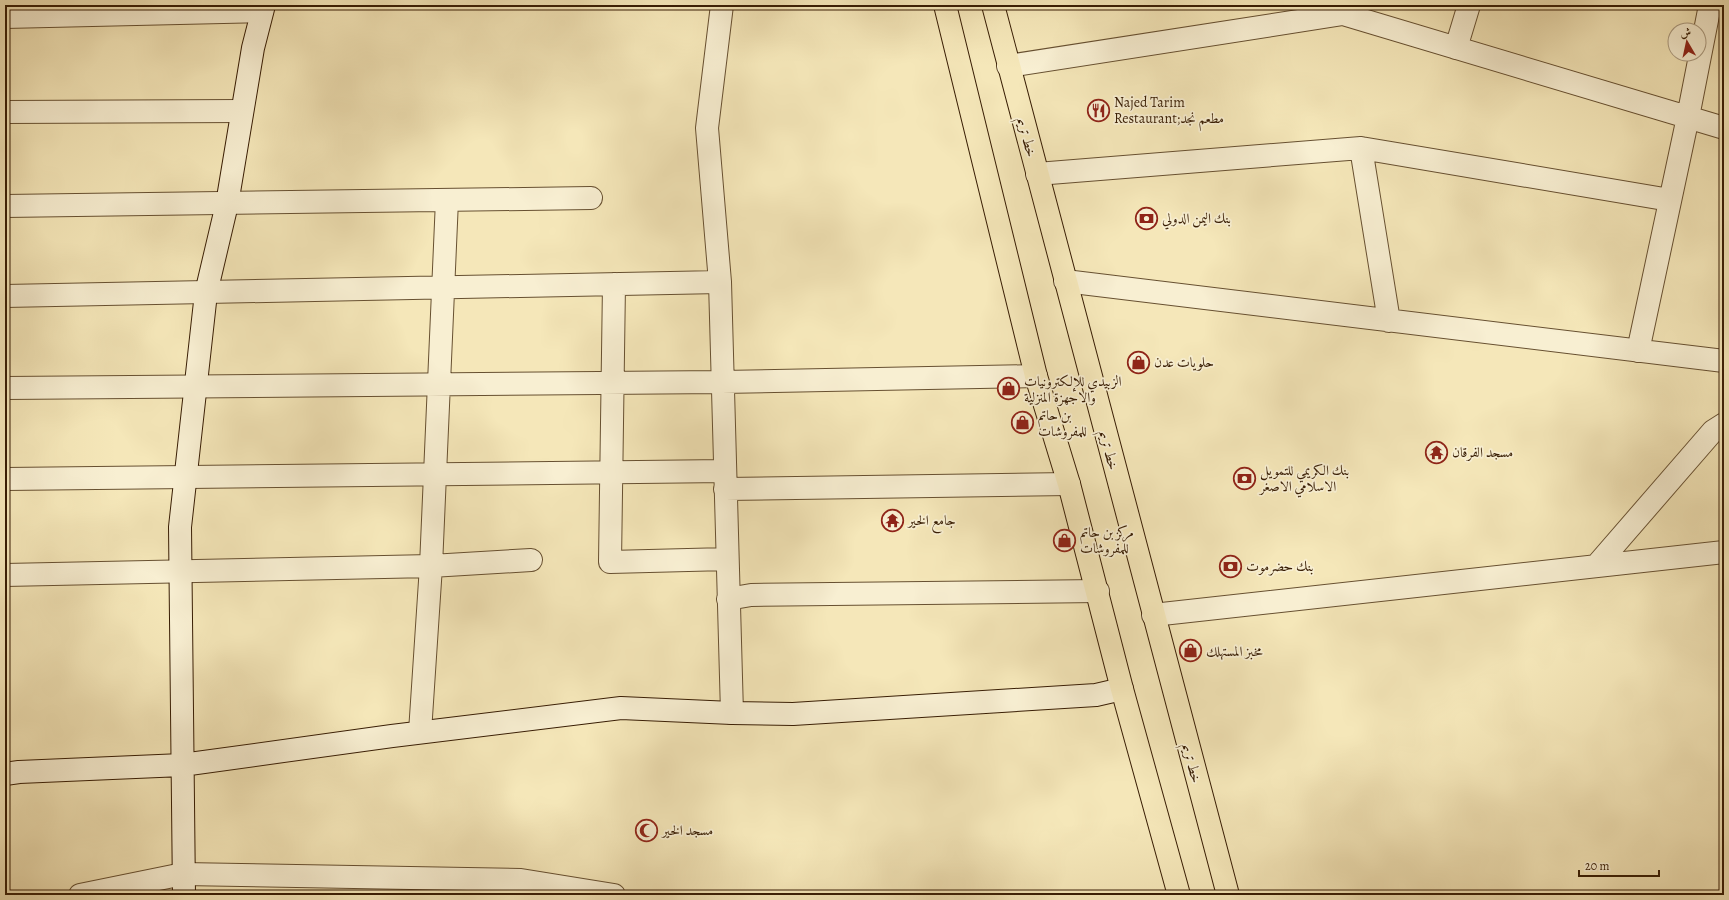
<svg xmlns="http://www.w3.org/2000/svg" width="1729" height="900" viewBox="0 0 1729 900" font-family="Alegreya,Amiri,serif">
  <rect width="100%" height="100%" fill="#f5e7b9"/>
  <filter id="stains"><feTurbulence type="fractalNoise" baseFrequency=".005" numOctaves="4"/><feColorMatrix values="0 0 0 0 .2 0 0 0 0 .09 0 0 0 0 .02 0 0 0 .5 -.17"/></filter>
  <radialGradient id="worn" r=".72"><stop offset=".6" stop-color="#630" stop-opacity="0"/><stop offset="1" stop-color="#630" stop-opacity=".3"/></radialGradient>
  <g fill="none" stroke-linecap="round" stroke-linejoin="round">
    <defs>
      <path id="street" d="M722 5 707 128 720 282 732 713
        M5 17 262 11
        M1456 48 1469 5
        M1008 66 1343 14 1724 128
        M5 112 242 111
        M1361 148 1389 321
        M1037 174 1361 148 1670 200
        M5 206 591 198
        M1065 281 1724 361
        M614 284 610 562 727 559
        M5 296 720 282
        M1638 351 1688 117 1710 5
        M5 388 722 382 1036 376
        M5 479 725 471
        M725 489 1069 484
        M1596 566 1713 431 1724 424
        M5 575 431 566 531 560
        M728 599 751 595 1098 591
        M1153 615 1724 552
        M420 732 431 566 447 200
        M80 895 183 874 521 880 614 895"/>
      <path id="secondary" d="M5 774 19 772 182 765 392 736 621 708 732 713 793 714 1096 695 1122 689
        M184 895 180 527 206 293 227 204 253 48 264 5"/>
      <path id="highway" d="M945 5 1036 376 1069 484 1122 689 1179 895
        M993 5 1228 895"/>
    </defs>
    <use href="#street" stroke="#675031" stroke-width="24"/>
    <use href="#secondary" stroke="#381d04" stroke-width="24"/>
    <use href="#highway" stroke="#381d04" stroke-width="24"/>
    <use href="#street" stroke="#f8efd2" stroke-width="22"/>
    <use href="#secondary" stroke="#f8efd2" stroke-width="22"/>
    <use href="#highway" stroke="#f5e7b9" stroke-width="22"/>
  </g>
  <defs>
    <symbol id="restaurant-ring" viewBox="-11 -11 22 22"><circle r="9.5" fill="#f8efd2" stroke="#8f2418" stroke-width="1.5"/><path d="M-5-6h1v4h1v-4h1v4h1v-4h1v5L-1.5 .5V6h-2V.5L-5-1ZM5-6V6H3V1.5H1.5Q1.5-4 5-6Z" fill="#8f2418"/></symbol>
    <symbol id="bank-ring" viewBox="-11 -11 22 22"><circle r="9.5" fill="#f8efd2" stroke="#8f2418" stroke-width="1.5"/><path d="M-6-4H6V4H-6ZM0-2.3a2.3 2.3 0 1 0 0 4.6a2.3 2.3 0 1 0 0-4.6Z" fill="#8f2418"/></symbol>
    <symbol id="shop-ring" viewBox="-11 -11 22 22"><circle r="9.5" fill="#f8efd2" stroke="#8f2418" stroke-width="1.5"/><path d="M-5-2.5h2.3a2.7 3.5 0 0 1 5.4 0H5L5.5 6h-11ZM-1.5-2.5h3a1.5 2.3 0 0 0-3 0Z" fill="#8f2418"/></symbol>
    <symbol id="temple-ring" viewBox="-11 -11 22 22"><circle r="9.5" fill="#f8efd2" stroke="#8f2418" stroke-width="1.5"/><path d="M0-6L5-2H3V0L6.5 2.5H4V6H1.5V3h-3V6H-4V2.5H-6.5L-3 0V-2H-5Z" fill="#8f2418"/></symbol>
    <symbol id="mosque-ring" viewBox="-11 -11 22 22"><circle r="9.5" fill="#f8efd2" stroke="#8f2418" stroke-width="1.5"/><path d="M3.5-4.9A6 6 0 1 0 3.5 4.9A5 5 0 1 1 3.5-4.9Z" fill="#8f2418"/></symbol>
  </defs>
  <g fill-rule="evenodd">
    <use href="#restaurant-ring" x="1086" y="98" width="25" height="25"/>
    <use href="#bank-ring" x="1134" y="206" width="25" height="25"/>
    <use href="#shop-ring" x="1126" y="350" width="25" height="25"/>
    <use href="#shop-ring" x="996" y="376" width="25" height="25"/>
    <use href="#shop-ring" x="1010" y="410" width="25" height="25"/>
    <use href="#temple-ring" x="1424" y="440" width="25" height="25"/>
    <use href="#bank-ring" x="1232" y="466" width="25" height="25"/>
    <use href="#temple-ring" x="880" y="508" width="25" height="25"/>
    <use href="#shop-ring" x="1052" y="528" width="25" height="25"/>
    <use href="#bank-ring" x="1218" y="554" width="25" height="25"/>
    <use href="#shop-ring" x="1178" y="638" width="25" height="25"/>
    <use href="#mosque-ring" x="634" y="818" width="25" height="25"/>
  </g>
  <g text-anchor="middle" stroke-width="3.5" stroke-linejoin="round" paint-order="stroke">
    <g font-size="14" fill="#381d04" stroke="#f8efd2" text-anchor="start">
      <text x="1114" y="107">Najed Tarim<tspan x="1114" dy="16">Restaurant;مطعم نجد</tspan></text>
      <text x="1162" y="223">بنك اليمن الدولي</text>
      <text x="1154" y="367">حلويات عدن</text>
      <text x="1024" y="386">الزبيدي للإلكترونيات<tspan x="1024" dy="16">والاجهزة المنزلية</tspan></text>
      <text x="1038" y="420">بن حاتم<tspan x="1038" dy="16">للمفروشات</tspan></text>
      <text x="1452" y="457">مسجد الفرقان</text>
      <text x="1260" y="475">بنك الكريمي للتمويل<tspan x="1260" dy="16">الاسلامي الاصغر</tspan></text>
      <text x="908" y="525">جامع الخير</text>
      <text x="1080" y="537">مركز بن حاتم<tspan x="1080" dy="16">للمفروشات</tspan></text>
      <text x="1246" y="571">بنك حضرموت</text>
      <text x="1206" y="656">مخبز المستهلك</text>
      <text x="662" y="835">مسجد الخير</text>
    </g>
    <g font-size="14" fill="#381d04" stroke="#f8efd2">
      <text transform="translate(1027 137) rotate(75)" y="5">خط تريم</text>
      <text transform="translate(1109 450) rotate(75)" y="5">خط تريم</text>
      <text transform="translate(1192 763) rotate(75)" y="5">خط تريم</text>
    </g>
  </g>
  <rect width="1729" height="900" fill="none" stroke="#f5e7b9" stroke-width="20"/>
  <rect x="6" y="6" width="1717" height="888" fill="none" stroke="#381d04" stroke-width="2"/>
  <rect x="10" y="10" width="1709" height="880" fill="none" stroke="#381d04"/>
  <g transform="translate(1687 42) rotate(351)"><circle r="19" fill="#f8efd2" stroke="#ab9b80"/>
  <path d="M0-3L7 15L0 10L-7 15Z" fill="#8f2418"/>
  <text y="-6" font-size="11" font-weight="bold" text-anchor="middle" fill="#381d04">ش</text>
  </g>
  <path d="M1579 870v6h80v-6" fill="none" stroke="#381d04" stroke-width="2"/>
  <text x="1585" y="870" font-size="12" fill="#381d04" stroke="#f8efd2" stroke-width="3" paint-order="stroke">20 m</text>
  <rect width="100%" height="100%" filter="url(#stains)"/>
  <rect width="100%" height="100%" fill="url(#worn)"/>
</svg>
